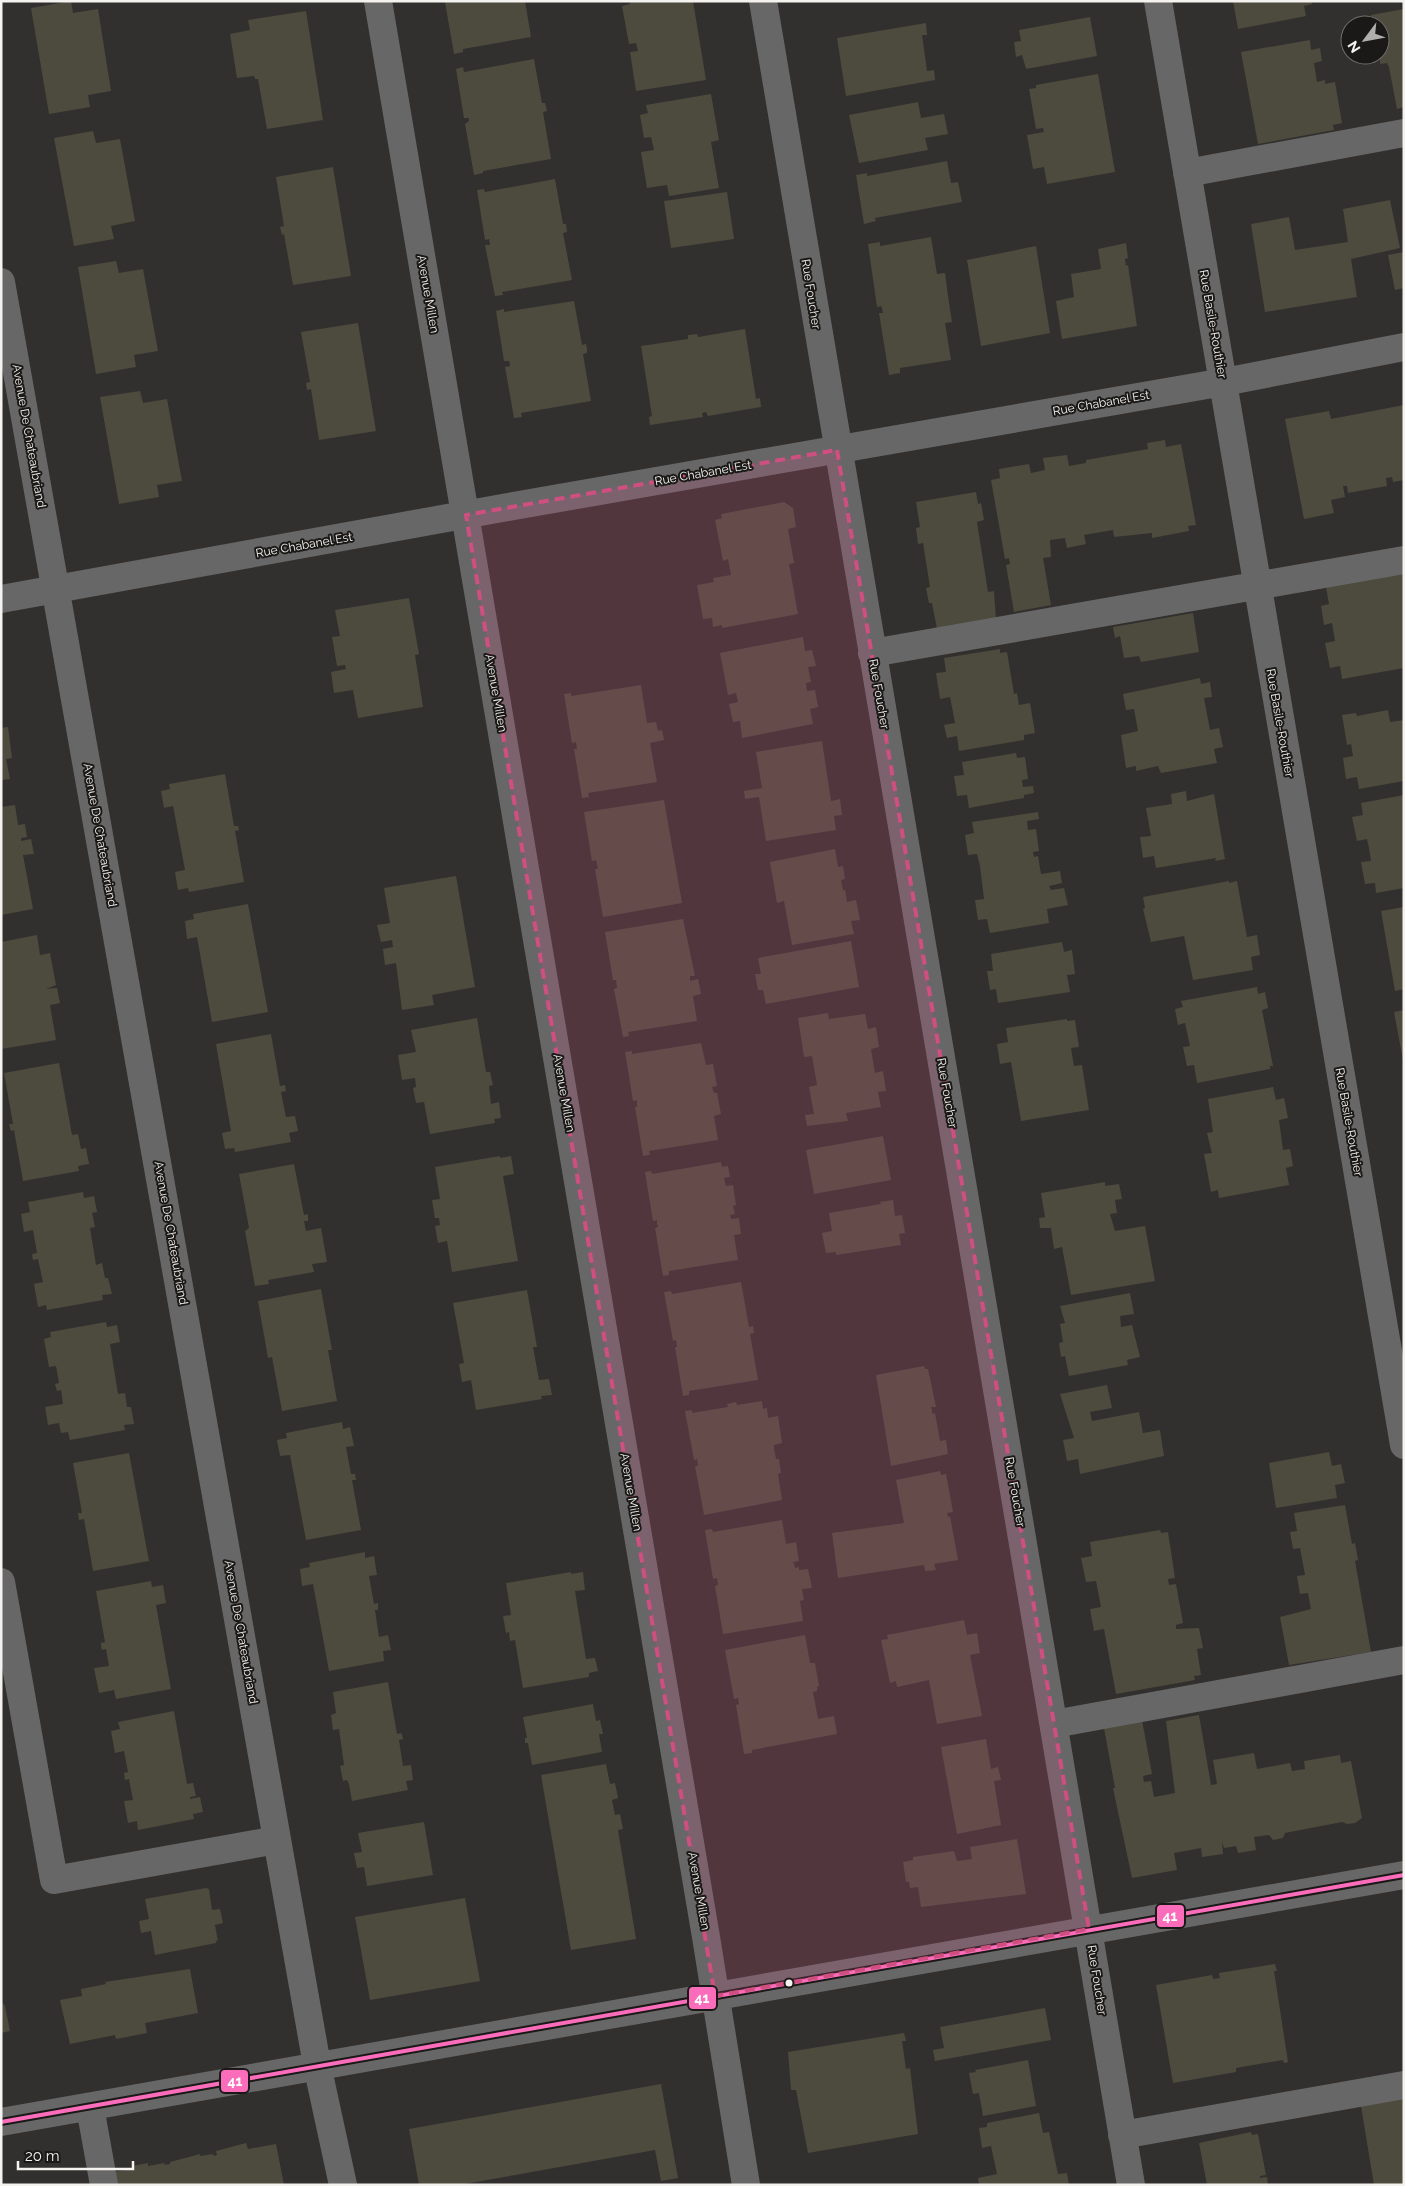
<svg xmlns="http://www.w3.org/2000/svg" width="1405" height="2186" viewBox="0 0 1405 2186" font-family="Raleway,sans-serif">
  <rect width="100%" height="100%" fill="#32302e"/>
  <path fill="#4d4a3e" d="M71 1 73 13 98 9 111 91 88 95 90 107 49 114 31 8Z
    M449 1H525L531 37 463 49V52L454 54 445 2Z
    M630 1H693L706 80 636 91 630 52 638 51 636 43 629 44 622 6 630 4Z
    M1233 1H1312V4L1304 6 1306 16 1238 29Z
    M1404 9V107L1397 109 1389 67 1387 63 1380 64V25H1372L1371 15Z
    M306 11 323 120 267 129 258 79H255L254 76 237 78 230 34 250 30 248 20Z
    M1090 17 1097 56 1026 69 1022 55 1016 57 1014 42 1021 41 1019 30Z
    M926 23 927 35H922L927 71 934 70 935 80 846 96 837 38Z
    M1310 40 1311 50 1320 48 1322 61 1314 63 1317 82 1325 80V84L1335 82 1342 123 1333 125 1334 130 1258 144 1241 52Z
    M534 59 542 103H545L547 111 543 112 551 159 483 171V173L474 175 465 124 469 121V118H464L456 69 463 67 464 72Z
    M1098 74 1115 172 1047 184 1044 167 1033 169 1027 135 1044 132 1043 128 1036 129 1029 89 1036 88V85Z
    M711 94 719 140 711 142 719 188 669 196 667 185 647 188 641 152 654 150 651 137 644 138 640 115 648 113 646 105Z
    M918 102 921 118 944 114 948 134 925 138 928 150 859 163 849 115Z
    M93 131 96 143 120 139 135 221 111 226 114 239 74 246 54 138Z
    M947 161 951 183 958 182 962 202 875 218 876 221 864 224 856 175 867 173V176Z
    M333 167 351 276 293 285 284 234 282 235 280 227 284 226 276 177Z
    M555 179 563 224H566L567 232 563 233 572 280 502 292 503 295 495 296 485 245H490L489 239 485 240 477 190 484 189 485 192Z
    M727 192 734 239 671 248 664 201Z
    M1390 200 1400 248 1351 259 1357 297 1265 312 1251 224 1289 217 1295 250 1348 242 1343 209Z
    M931 237 937 274 945 273 948 296 952 322 945 323 951 360 900 368V373L889 375 879 313H883L882 308 881 306 877 307 868 244 880 242V246Z
    M1126 243 1128 258 1125 259 1126 266 1128 265 1137 326 1062 339 1056 301 1074 297 1071 274 1101 269 1098 249Z
    M1036 246 1050 333 981 346 967 260Z
    M1404 252V288L1395 290 1388 255Z
    M116 261 119 273 143 269 158 351 134 355 136 367 96 374 78 267Z
    M574 301 582 345 586 344 587 349V353L583 354 591 401 521 413 522 417 514 418 505 367 510 366V364L509 361H504L496 311 504 309V312Z
    M358 323 376 431 319 440 311 389 307 390 306 383 310 382 301 332Z
    M745 329 756 399 760 398 761 407 708 416 706 412 702 413 703 417 650 425 649 417 652 416 641 346 688 339V335L697 334 698 337Z
    M140 391 143 403 167 399 182 481 157 485 159 497 119 504 100 397Z
    M1404 405V480L1393 482 1392 477 1386 478 1387 486 1348 493 1347 486H1343L1345 497 1331 500 1334 513 1304 519 1285 419 1329 411 1331 419Z
    M1165 440 1166 447 1181 444 1196 525 1188 526 1189 531 1152 538V533L1114 537 1113 530 1084 535 1086 544 1067 548 1065 538 1050 540 1051 557 1043 558 1051 605 1014 612 1006 565 1010 564 1009 558 1005 559 991 480 1000 478 999 469 1029 464 1031 473 1045 470 1043 458 1067 455 1069 466 1086 463V460L1148 449 1147 443Z
    M976 492 978 504 981 503 984 520 977 522 988 592 994 591 996 620 937 629 932 603H929L926 588 930 587 923 543 918 544 916 528 920 527 916 502Z
    M784 502 793 508 796 527 788 529 794 563 789 564 798 614 722 628V625L713 627 712 618 703 619 697 585 714 582 713 578 731 575 728 559 723 561 715 520 722 518 721 514Z
    M1404 573V668L1342 679 1340 666 1330 668 1325 643 1335 641 1332 623 1324 625 1321 606 1329 604 1326 587Z
    M409 598 419 654 415 655 423 707 358 718 353 690 334 693 331 672 346 669 345 665 337 666 332 637 340 636 335 610Z
    M1193 613 1199 652 1141 662 1139 656 1124 658 1120 636 1115 638 1113 627Z
    M803 637 805 651 812 650 816 666 808 667 811 682 806 683 807 691 815 690 818 707 810 709 813 724 742 738 740 721 733 722 729 704 738 702 736 693 728 695 720 653Z
    M1000 649V653L1007 652 1014 694 1017 693 1019 705 1030 703 1035 733 1024 735V740L959 751 957 736 947 738 944 725 955 723 952 707 950 697 940 699 936 673 946 672 944 658Z
    M1200 678 1201 684 1210 682 1212 697 1204 698 1210 730 1219 728 1223 747 1214 749 1217 763 1161 773 1158 766 1136 771V766L1126 768 1121 735 1138 731 1134 709 1126 710 1123 694Z
    M641 685 647 723 656 722 658 731 662 730 664 740 650 743 657 782 588 793 589 797 582 798 574 749H577L576 742 572 743 564 694 571 693V696Z
    M1388 710 1390 722 1404 720V781L1359 789 1357 777 1346 779 1343 758 1353 756 1351 744 1347 745 1342 715 1356 713 1357 716Z
    M8 727 12 758 6 759 10 779 1 780V728Z
    M822 741 831 801 840 799 842 815 834 816 836 830 766 841 759 797 745 799 744 791 762 788 756 752Z
    M1016 753 1017 758 1025 757 1028 779 1022 780 1023 787 1033 786 1034 793 1024 795V798L969 808 967 795 957 796 954 776 964 775 962 762Z
    M225 774 234 826H238L239 830 235 831 244 882 189 892 188 888 178 890 175 872 185 870 177 827 173 806 164 808 161 791 170 789 169 784Z
    M1186 791 1187 801 1214 794 1225 859 1215 861 1216 858 1156 868 1154 856 1143 858 1140 837 1151 836 1146 808 1172 804 1171 794Z
    M1404 795V888L1376 893 1375 883 1365 884 1361 862 1371 861 1369 848 1367 839 1357 841 1352 817 1363 815 1361 803Z
    M664 800 682 903 603 917 595 869H598L596 860 592 861 584 812Z
    M15 805 18 825 25 824 27 837 21 838V841L31 839 34 854 23 855 33 909 1 915V807Z
    M1038 812 1039 819 1027 821 1028 830 1036 829 1039 851 1033 852 1034 857 1038 856 1041 874 1060 871 1062 883 1049 886 1051 890 1064 888 1068 905 1047 909 1049 923 990 933 987 919 978 920 975 900 984 899 980 866 977 854 968 855 965 835 974 833 972 822Z
    M835 849 838 867 843 866 845 879 841 880 843 890 840 891 845 890 847 902 856 900 860 920 851 921 854 934 792 945 784 901 777 903 770 862Z
    M456 876 475 987 432 995 434 1005 402 1010 396 963 385 965 383 949 393 947 392 940 381 942 377 925 390 923 384 888Z
    M1229 881V883L1237 881 1247 937 1257 935 1260 955 1251 957 1253 970 1193 980 1184 936 1151 942 1143 909 1145 908 1143 897Z
    M248 904 268 1012 212 1022 197 937 187 939 185 921 194 919 193 914Z
    M1404 907V989L1395 991 1381 911Z
    M683 919 695 976H690V981L698 979 701 994 693 996 697 1021 628 1032 629 1036 623 1037 614 989 617 988 616 980H613L605 932Z
    M37 935 40 955 50 953 56 985 46 989 57 988 60 1003 50 1005 56 1040 1 1049V942Z
    M851 941 859 987 766 1004 763 990H758L755 974H761L758 958Z
    M1062 942 1064 952 1072 950 1075 974 1067 975 1070 992 998 1003 996 989 990 990 987 971H993L991 954Z
    M1257 987 1258 994 1265 992 1268 1008 1262 1010 1273 1066H1270V1069L1197 1083 1194 1065 1187 1066 1183 1047 1190 1046 1185 1023 1178 1025 1175 1009 1183 1007 1181 1001Z
    M1404 1010V1060H1403L1394 1012Z
    M828 1013 829 1019 865 1014 868 1029 876 1027 879 1047 871 1049 875 1073 883 1071 886 1091 878 1092 881 1107 846 1113 848 1121 807 1126 805 1115 814 1114 809 1087 817 1085 812 1056 804 1057 798 1018Z
    M477 1018 486 1072H490L493 1085 489 1086 491 1104 499 1102 501 1118 494 1119 495 1123 430 1134 424 1102 416 1103 413 1088 416 1087 415 1078 402 1080 398 1055 416 1052 411 1030Z
    M1067 1019V1021L1075 1020 1079 1047 1071 1048 1074 1066 1082 1065 1089 1110 1021 1121 1011 1062 1000 1064 997 1044 1008 1042 1006 1028Z
    M271 1034 280 1086 285 1085 286 1091 281 1092 286 1117 295 1116 298 1131 289 1133 291 1142 235 1152 234 1148 225 1149 222 1133 231 1131 216 1044Z
    M701 1043 706 1065 713 1064 717 1086 712 1087 714 1093H717L721 1114 714 1116 718 1140 649 1151 650 1155 643 1156 635 1107H637V1100L633 1101 625 1052 632 1051V1054Z
    M59 1063 72 1135 78 1134 81 1149 86 1148 89 1164 78 1166 79 1171 23 1181 14 1130 11 1131 9 1124H13L4 1073Z
    M1273 1087 1276 1100 1284 1098 1288 1118 1279 1120 1283 1150 1290 1149 1293 1166 1286 1168 1289 1185 1219 1198 1218 1190 1211 1192 1204 1154 1212 1153 1207 1133 1213 1132 1208 1099Z
    M883 1136 891 1180 814 1194 806 1150Z
    M500 1156V1158L511 1156 514 1174 503 1176 518 1261 452 1272 447 1241 438 1243 435 1226 440 1225 439 1218H435L432 1200 440 1199 435 1167Z
    M721 1162 722 1167 728 1166 730 1177 724 1178 726 1186 733 1185 736 1205 733 1206 735 1214 730 1215 731 1219 739 1218 741 1234 734 1235 738 1260 669 1271V1275L663 1276 655 1228 658 1227 657 1223V1220L653 1221 645 1172 651 1171 652 1174Z
    M294 1164 304 1215 308 1214V1221H304L306 1231 321 1228 327 1262 312 1264 314 1272 268 1280 269 1284 255 1286 245 1231 249 1228 239 1174Z
    M1105 1182V1186L1119 1184 1122 1199 1115 1200 1117 1213 1110 1214 1115 1231 1145 1226 1155 1281 1071 1295 1062 1247 1054 1249 1051 1228H1040L1039 1218 1045 1217 1041 1193Z
    M83 1192 84 1198 94 1196 97 1212 92 1213 95 1227 90 1228 96 1265 102 1263 105 1278H108L112 1294 102 1295 103 1300 47 1310 46 1305 38 1307 34 1284 43 1282 38 1259 33 1260 32 1254 37 1253 33 1230 24 1232 21 1214 30 1212 28 1202Z
    M893 1200 895 1216 902 1215 905 1233 899 1234 901 1245 836 1255V1252L826 1253 822 1233 832 1231 829 1213 881 1204 880 1202Z
    M741 1282 749 1327 753 1326 754 1333 750 1334 758 1380 689 1391V1395L683 1396 675 1347H677L676 1340 673 1341 664 1292 671 1291 672 1294Z
    M321 1289 332 1350H328L337 1401 282 1411 272 1357 268 1358 258 1301Z
    M527 1290 537 1347H533L539 1380 549 1379 552 1395 541 1396 542 1399 476 1410 471 1380 462 1382 459 1364 464 1363 453 1303Z
    M1130 1293 1134 1314 1120 1316 1121 1327 1132 1325 1140 1357 1127 1360 1128 1365 1069 1376 1065 1356 1061 1357 1059 1343 1063 1342 1060 1324 1065 1323 1060 1306Z
    M106 1322 107 1327 117 1325 120 1342 110 1344 118 1394 125 1393 127 1407H131L134 1424 124 1425 125 1430 70 1440 68 1432 61 1433 59 1423 48 1425 45 1407 63 1404 61 1390 57 1391 56 1387 55 1384 59 1383 56 1366 49 1367 44 1339 51 1337 50 1332Z
    M924 1366 925 1369H928L936 1407H931L932 1410V1414L935 1413 940 1441 946 1440 948 1454 891 1466 876 1375Z
    M1107 1385 1112 1408 1090 1412 1092 1421 1139 1412 1143 1433 1160 1430 1164 1456 1080 1474 1078 1459 1067 1461 1063 1440 1074 1438 1060 1394Z
    M762 1401 763 1409 767 1408 768 1418 778 1416 782 1443 774 1445V1449L776 1459H779L781 1473 778 1474 782 1500 704 1515 695 1466H698L697 1459 694 1460 685 1411 692 1410V1413L728 1407 727 1404 736 1402 737 1405Z
    M342 1422 343 1429 350 1427 354 1446 346 1447 351 1474H355L356 1480H352L361 1530 306 1540 290 1455 280 1456 277 1440 287 1438 286 1433Z
    M1329 1452 1332 1466 1341 1464 1345 1483 1335 1485 1337 1498 1276 1508 1269 1463Z
    M129 1453 149 1561 93 1571 84 1519 79 1520 78 1513H82L73 1463Z
    M940 1471 941 1475 946 1474 953 1512 947 1513 948 1517 950 1516 958 1560 934 1564 936 1570 925 1571 924 1565 838 1578 832 1533 904 1523 896 1480Z
    M1345 1505 1352 1544 1355 1543 1358 1560 1355 1561 1371 1652 1289 1665 1280 1617 1311 1609 1308 1593 1300 1594 1297 1576 1305 1575 1300 1548 1293 1549 1290 1532 1297 1531 1294 1513Z
    M782 1520 786 1544 796 1542 799 1561 790 1563H794L795 1568 799 1567V1570L808 1569 812 1588 802 1589 804 1600 800 1601 803 1621 723 1634 715 1586 718 1585 717 1578 713 1579 705 1530 712 1529 713 1532Z
    M1160 1530 1161 1533 1168 1532 1175 1578 1168 1579 1169 1585 1176 1584 1183 1623 1176 1625V1629L1199 1628 1203 1648 1197 1649 1201 1675 1194 1676 1195 1680 1116 1694 1104 1629 1094 1631 1090 1609 1101 1607 1096 1581 1086 1582 1081 1558 1092 1556 1090 1542Z
    M365 1552V1558L374 1556 377 1575 369 1576 374 1604 378 1603V1610H375L379 1637 388 1635 391 1650 383 1651 384 1661 329 1671 313 1584 302 1586 300 1569 310 1567 309 1563Z
    M571 1572V1574L583 1572 585 1590 575 1591 586 1659 595 1658 598 1671 589 1673V1677L523 1688 515 1640 510 1641 509 1632 506 1633 503 1616 511 1615 506 1583Z
    M151 1581 152 1587 163 1585 166 1603 156 1605 171 1689 116 1699 114 1690 99 1693 94 1668 109 1666 106 1649 102 1650 101 1646V1643L105 1642 96 1591Z
    M964 1620 967 1635 977 1633 980 1653 970 1655 982 1716 937 1724 929 1680 897 1687 896 1681 890 1683 881 1640 888 1639 887 1635Z
    M805 1635 810 1663H815L819 1686 817 1687V1691L813 1692 818 1719 834 1716 837 1734 752 1750V1753L744 1754 736 1705 739 1704 738 1698 734 1699 725 1650Z
    M388 1682 397 1734 401 1733 402 1735 403 1739 399 1740 403 1766 411 1765 413 1780 406 1781 408 1790 352 1801 349 1784 347 1780 343 1781 340 1766 344 1765 339 1729 333 1730 331 1715 336 1713 333 1692Z
    M593 1704 596 1721 600 1720 603 1734H599L602 1752 532 1765 528 1743H525V1738H527L523 1717Z
    M174 1711 187 1784 193 1783 196 1796 190 1797V1799L200 1797 203 1812 193 1814 194 1819 138 1830 137 1821 128 1823 124 1801 133 1800 129 1779 125 1780 124 1773 128 1772 124 1751 115 1753 111 1731 120 1729 118 1722Z
    M1199 1715 1211 1785 1217 1784 1213 1760 1254 1753 1257 1769 1290 1763 1292 1771 1305 1769 1304 1761 1340 1755 1341 1763 1351 1761 1362 1818 1355 1823 1347 1824 1342 1822 1285 1833 1283 1838 1273 1840 1269 1835 1254 1837 1256 1850 1238 1853 1236 1846 1224 1848 1222 1842 1223 1854 1202 1857 1201 1848 1174 1853 1177 1870 1132 1878 1113 1788H1115L1104 1728 1142 1720 1152 1774 1143 1776 1144 1782 1151 1781 1154 1797 1175 1793 1166 1721Z
    M986 1739 991 1769 998 1767 1001 1780 994 1781 1001 1825 957 1834 941 1747Z
    M606 1764 610 1784 615 1783 618 1798 612 1800 615 1815 620 1814 623 1829 618 1830 636 1939 571 1950 541 1775Z
    M424 1822 433 1875 367 1886 364 1867 357 1868 354 1853 362 1852 358 1833Z
    M1017 1839 1026 1894 921 1907 918 1887 910 1888 909 1882H906L903 1862 913 1860V1857L954 1851 957 1861 972 1859 970 1847Z
    M206 1888 209 1889 212 1910 220 1909 223 1923 215 1925 218 1942 216 1940V1943L155 1955 151 1931 141 1933 139 1921 149 1919 145 1899Z
    M465 1898 480 1981 370 2000 355 1917Z
    M1275 1964 1277 1971H1274L1288 2062 1284 2063 1283 2060 1236 2068V2072L1173 2083 1156 1985 1212 1975 1213 1979 1220 1978 1219 1973Z
    M190 1969 198 2013 145 2023 147 2033 116 2039 115 2035 70 2044 60 2000 82 1996 81 1989 106 1984 105 1982Z
    M1 2001 5 2006 10 2031 1 2033Z
    M1045 2008 1051 2040 935 2061 933 2050 944 2048 940 2027Z
    M904 2033 906 2041H902L906 2069 910 2068 918 2134 808 2153 796 2090H791L788 2052Z
    M1028 2060 1036 2106 983 2116 979 2093 973 2094 969 2073 976 2072 975 2070Z
    M661 2084 678 2178 661 2181 655 2150 459 2185H419L409 2129Z
    M1404 2098V2185H1374L1361 2106Z
    M1039 2113 1043 2133 1049 2132 1058 2174 1067 2173 1069 2185H979L978 2178 997 2174 991 2146 982 2148 979 2128 987 2127V2123Z
    M1251 2132 1252 2135 1258 2134 1266 2175 1260 2176V2178L1267 2177 1268 2185H1207L1199 2143Z
    M246 2143 248 2149 276 2144 284 2185H116L113 2172 133 2169 132 2166 148 2163V2166L165 2163 164 2165 170 2164V2162L200 2154V2156L213 2154 214 2156 217 2155 216 2151Z"/>
  <g fill="none" stroke-linecap="round" stroke-linejoin="round">
    <path stroke="#686767" stroke-width="28" d="M378 1 706 1937 746 2185
      M763 1 1131 2185
      M1158 1 1404 1445
      M1187 173 1404 133
      M1 282 317 2065 343 2185
      M1 599 508 507 1224 382 1404 347
      M872 653 1404 560
      M1 1582 54 1880 277 1840
      M1054 1724 1404 1660
      M90 2107 104 2185
      M1 2122 1404 1875
      M1122 2135 1404 2085"/>
    <defs>
      <path id="bus-1" d="M1 2122 1404 1875"/>
    </defs>
    <use href="#bus-1" stroke="#1a1917" stroke-width="8"/>
    <use href="#bus-1" stroke="#fb6dba" stroke-width="4"/>
  </g>
  <path fill="#ce4f80" fill-opacity="0.2" stroke="#ce4f80" stroke-width="4" stroke-dasharray="10 6" stroke-linejoin="round" d="M837 450 1089 1929 715 1996 466 515Z"/>
  <circle fill="#f4f3f0" stroke="#1a1917" stroke-width="2" cx="789" cy="1983" r="4.5"/>
  <g text-anchor="middle" stroke-width="4" stroke-linejoin="round" paint-order="stroke">
    <g font-size="12" fill="#f4f3f0" stroke="#1a1917">
      <text transform="translate(428 294) rotate(80)" y="4">Avenue Millen</text>
      <text transform="translate(811 294) rotate(81)" y="4">Rue Foucher</text>
      <text transform="translate(1213 324) rotate(80)" y="4">Rue Basile-Routhier</text>
      <text transform="translate(1101 403) rotate(-10)" y="4">Rue Chabanel Est</text>
      <text transform="translate(29 436) rotate(80)" y="4">Avenue De Chateaubriand</text>
      <text transform="translate(703 473) rotate(-10)" y="4">Rue Chabanel Est</text>
      <text transform="translate(304 545) rotate(-10)" y="4">Rue Chabanel Est</text>
      <text transform="translate(496 693) rotate(80)" y="4">Avenue Millen</text>
      <text transform="translate(879 694) rotate(80)" y="4">Rue Foucher</text>
      <text transform="translate(1280 723) rotate(80)" y="4">Rue Basile-Routhier</text>
      <text transform="translate(100 835) rotate(80)" y="4">Avenue De Chateaubriand</text>
      <text transform="translate(564 1093) rotate(80)" y="4">Avenue Millen</text>
      <text transform="translate(947 1093) rotate(80)" y="4">Rue Foucher</text>
      <text transform="translate(1349 1122) rotate(80)" y="4">Rue Basile-Routhier</text>
      <text transform="translate(171 1233) rotate(80)" y="4">Avenue De Chateaubriand</text>
      <text transform="translate(631 1492) rotate(80)" y="4">Avenue Millen</text>
      <text transform="translate(1015 1492) rotate(80)" y="4">Rue Foucher</text>
      <text transform="translate(241 1632) rotate(80)" y="4">Avenue De Chateaubriand</text>
      <text transform="translate(699 1891) rotate(80)" y="4">Avenue Millen</text>
      <text transform="translate(1097 1980) rotate(81)" y="4">Rue Foucher</text>
    </g>
  </g>
  <g stroke="#1a1917" stroke-width="2">
    <rect x="1156" y="1904" width="29" height="24" rx="5" fill="#fb6dba"/>
    <rect x="688" y="1986" width="29" height="24" rx="5" fill="#fb6dba"/>
    <rect x="220" y="2069" width="29" height="24" rx="5" fill="#fb6dba"/>
  </g>
  <g font-size="14" text-anchor="middle" font-weight="bold" fill="#fff">
    <text x="1170" y="1921">41</text>
    <text x="702" y="2003">41</text>
    <text x="235" y="2086">41</text>
  </g>
  <rect width="1405" height="2186" fill="none" stroke="#f4f3f0" stroke-width="5"/>
  <g transform="translate(1365 40) rotate(238)"><circle r="24" fill="#1a1917" stroke="#71706e"/>
  <path d="M0-4L9 19L0 12L-9 19Z" fill="#b0afac"/>
  <text y="-8" font-size="14" font-weight="bold" text-anchor="middle" fill="#f4f3f0">N</text>
  </g>
  <path d="M18 2161v8h115v-8" fill="none" stroke="#f4f3f0" stroke-width="2.5"/>
  <text x="25" y="2161" font-size="15" fill="#f4f3f0" stroke="#1a1917" stroke-width="4" paint-order="stroke">20 m</text>
</svg>
